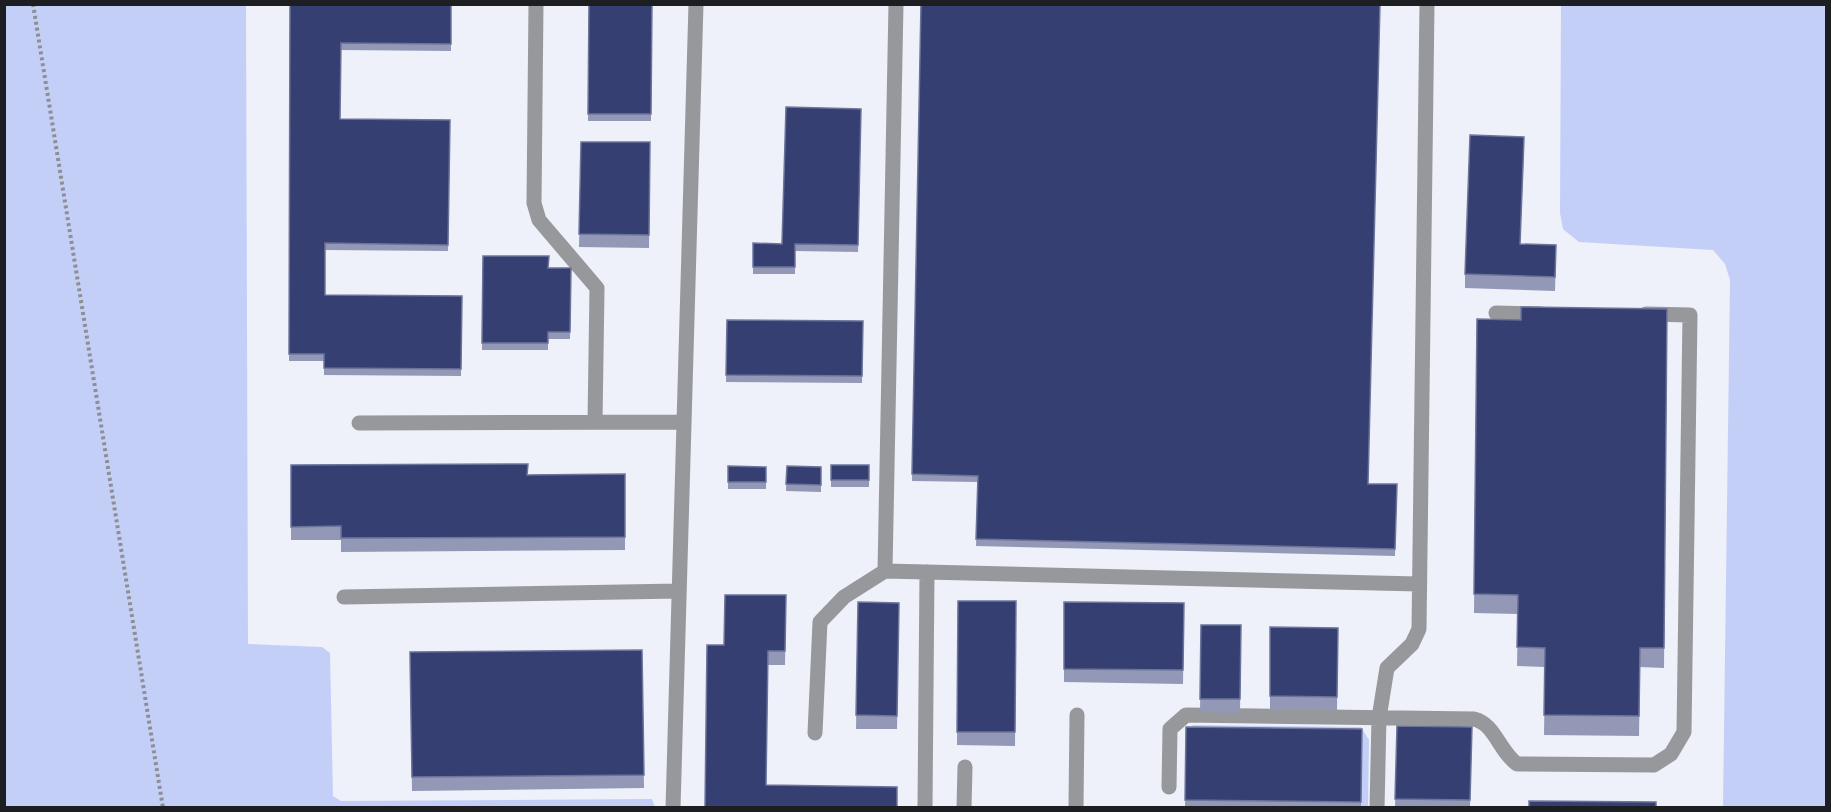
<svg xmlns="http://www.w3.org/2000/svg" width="1831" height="812" viewBox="0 0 1831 812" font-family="Lato,sans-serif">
  <rect width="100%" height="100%" fill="#eef0fa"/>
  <path fill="#c4cff8" d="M5 4 246 5 248 644 322 647 330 653 333 796 341 801 652 799 655 807H5Z
    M1561 5 1823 4 1826 9V807H1723L1730 280 1725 264 1713 250 1579 242 1563 229 1560 213Z
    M1193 725 1361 727 1369 740 1368 807H1361L1362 743 1188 730Z"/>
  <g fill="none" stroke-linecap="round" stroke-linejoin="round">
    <path stroke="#8d8f95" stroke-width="4" stroke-dasharray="3 3" stroke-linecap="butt" d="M33 4 163 808"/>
    <path stroke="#97989c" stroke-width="15" d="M536 4 534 203 539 220 597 288 595 422
      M896 4 885 571 1418 584
      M1496 313 1541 314
      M359 423 684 422
      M344 597 679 591
      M815 733 820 622 844 597 885 571
      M1169 787 1170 729 1186 715 1474 719C1495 724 1499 751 1517 764L1654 765 1671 754 1684 732 1690 315 1646 314
      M673 808 696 4
      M925 808 927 572
      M964 808 965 767
      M1076 808 1077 715
      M1377 808 1379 718 1387 668 1412 644 1419 629 1427 4"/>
  </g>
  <path fill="#9298b6" d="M290 4H451V51L341 50 340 119 450 120 448 251 325 250V295L462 296 461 376 324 375V361H289Z
    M589 4H652L651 121H588Z
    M921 4 1369 484H1397L1395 556 976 546 978 482 912 481Z
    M861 109 858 252 795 251V274H753V243L782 244Z
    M581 142H650L649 248 579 247Z
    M1524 150 1520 244 1556 258 1555 291 1465 288V274Z
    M483 256 549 268H571L570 339H548V350H482Z
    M1667 309 1664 668 1640 667 1639 736 1544 735 1545 667 1517 666 1518 614 1474 613 1477 319 1521 320Z
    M727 320 863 321 862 383 726 382Z
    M291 465 527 475 625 474V550L341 552V540H291Z
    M831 465H869V487H831Z
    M728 466 766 467V489H728Z
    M787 466 821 467V492L786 491Z
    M786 595 785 665H768L705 807Z
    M958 601H1016L1015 746 957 745Z
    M858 602 899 603 897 729H856Z
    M1064 602 1184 603 1183 684 1064 682Z
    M1201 625H1241L1240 713 1200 712Z
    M1270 627 1338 628 1337 710H1270Z
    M642 650 644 788 412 791 410 652Z
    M1397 726 1472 727 1470 807H1395Z
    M1186 727 1362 729 1361 807H1185Z"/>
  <path fill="#363f71" stroke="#6d749a" stroke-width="1.5" d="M290 4H451V44L341 43 340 119 450 120 448 245 325 243V295L462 296 461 369 324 368V354H289Z
    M589 4H652L651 114H588Z
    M921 4H1380L1368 484H1397L1395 549 976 539 978 476 912 474Z
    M786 107 861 109 858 245 795 244V267H753V243L782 244Z
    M1470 135 1524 137 1520 244 1556 245 1555 277 1465 274Z
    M581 142H650L649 235 579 234Z
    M483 256H549L548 268H571L570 332H548V343H482Z
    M1521 307 1667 309 1664 648H1640L1639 716 1544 715 1545 648 1517 647 1518 595 1474 594 1477 319 1521 320Z
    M727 320 863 321 862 376 726 375Z
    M528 464 527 475 625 474V537L341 538V526L291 527V465Z
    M831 465H869V480H831Z
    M728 466 766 467V482H728Z
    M787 466 821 467V485L786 484Z
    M725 595H786L785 651H768L766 785 897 787V807H705L707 645H724Z
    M958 601H1016L1015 732H957Z
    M858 602 899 603 897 716 856 715Z
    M1064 602 1184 603 1183 670 1064 669Z
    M1201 625H1241L1240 699H1200Z
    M1270 627 1338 628 1337 697 1270 696Z
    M642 650 644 775 412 777 410 652Z
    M1397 726 1472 727 1470 800 1395 799Z
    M1186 727 1362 729 1361 802 1185 800Z
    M1529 801 1656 802V807H1529Z"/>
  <rect width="1831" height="812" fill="none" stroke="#1d1e21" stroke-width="12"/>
</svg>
